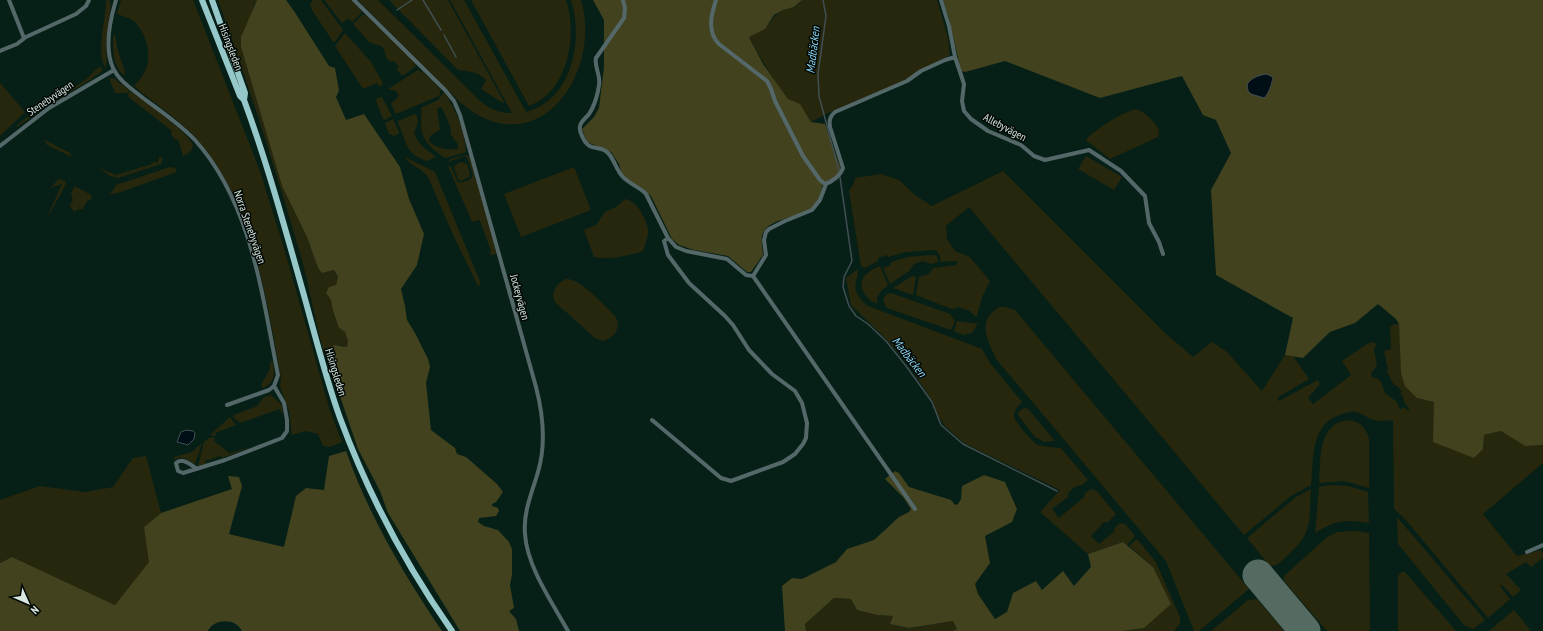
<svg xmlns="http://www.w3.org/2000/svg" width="1543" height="631" viewBox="0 0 1543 631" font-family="'PT Sans Narrow',sans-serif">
  <rect width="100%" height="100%" fill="#062017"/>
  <path fill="#26270d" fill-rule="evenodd" d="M106 0H109L111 5 106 44 107 61 105 68C96 50 106 20 106 0Z
    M121 0H193L260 171 286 255 330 411 342 442 330 447 323 446 318 434 306 431 292 435 289 411 280 387 281 377C265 295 254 204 197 139 179 119 155 104 134 86 137 82 142 78 144 73 153 58 147 34 134 21 130 18 122 16 117 14Z
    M218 0H257L254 5 241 47 282 186 307 237 318 268 322 273 334 270 338 278 336 285 326 293 331 300 333 311 339 328 345 332 348 341 347 347 340 345 330 349 327 358 325 356C314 318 309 281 297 243 273 162 247 80 218 0Z
    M313 0H321L343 30 334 43 312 10 310 4Z
    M324 0H352L362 12 352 22 349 18 342 23Z
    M358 0H378L479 100C489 108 499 114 512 113L450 0H464L526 112C572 100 584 40 571 0H581C603 75 536 167 461 103Z
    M389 0H448L504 102 503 103 481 89 486 80C479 72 468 71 458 70Z
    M471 0H566C578 35 568 92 529 106Z
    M802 0H937L948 38 950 55 895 85 830 112 811 122C804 108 795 108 787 98 772 78 760 58 749 36L765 29 775 16 783 10 795 7Z
    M362 15H366L371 20 412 60 416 66 404 75H401L397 70 399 67 394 61H389L386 57 384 49 381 46 369 42 353 24Z
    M345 33 371 62 383 83 381 86H379L377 83 363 89 335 46Z
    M115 35 118 51 125 72 124 75C112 67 113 49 113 36Z
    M102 67V71L90 80 50 104 17 127V125C39 108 62 95 85 80 91 76 95 67 102 67Z
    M418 70 424 73 441 90 439 96 396 114 391 104 399 96 396 91 388 89Z
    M109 78 115 79 129 90 127 93H115Z
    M0 83 25 112 0 136Z
    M129 91C138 94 192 136 193 145 193 151 188 154 183 156L178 139 175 140 171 134 172 131 131 99 128 96Z
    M444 92C455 108 465 131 466 151L464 153 445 158C433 150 421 140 421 125 421 119 422 114 421 108L438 100ZM440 107 442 108 450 126 451 135 458 144V149C448 150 436 149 429 141L430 136 440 130 437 109Z
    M382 97 392 116 385 120 383 119 376 101 377 98Z
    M1136 109C1147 113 1152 120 1159 129L1158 137 1110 159 1087 141 1086 139C1099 127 1119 114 1136 109Z
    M415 114C421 120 416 127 414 133 418 145 427 150 436 157L427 161C404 153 407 142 398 123V121Z
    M393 119 399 132 398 134 394 136 389 134 385 123Z
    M45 140 70 153 72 157 47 145 45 142Z
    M466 155 469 156 473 168 497 254 492 255 489 253 491 251 480 221 479 220 472 222 448 166 451 167 458 182C463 183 471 181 473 175L467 157 465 156 448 162 450 159Z
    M160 156 163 159 161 164 118 178 110 176 99 168 116 175 152 164 154 161 157 163Z
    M1086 156 1122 177 1114 190 1078 169Z
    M405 157 435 172 481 284 478 286 454 237 428 177C422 168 411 167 405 157Z
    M461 162 467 164 470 175 469 177 461 181 458 179 454 167 457 164Z
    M170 167 175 168 177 172 118 193 111 194H108L111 193 116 185Z
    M574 167 591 210 521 237 504 194Z
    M1003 171 1165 333 1193 357 1212 342 1227 352 1262 391 1285 355 1293 356 1309 379 1277 398 1279 401 1318 380 1320 384 1308 398 1313 404 1351 375 1342 361 1367 344 1372 342 1377 344 1374 349 1377 366 1371 373 1372 377 1378 379 1381 382 1385 393 1397 402 1400 410 1403 407 1409 411V409L1403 400 1404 398 1400 393 1402 392 1397 386 1394 385 1387 372 1388 369 1384 351 1391 349 1390 327 1394 324H1399L1401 343 1417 398 1434 402 1483 449 1484 435 1501 431 1525 446 1543 445V463L1483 514 1517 556 1541 550 1543 553V558L1531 567 1526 562 1506 574 1521 590 1513 597 1502 585 1500 586 1510 599 1488 618 1405 519 1394 509 1393 420C1387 420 1380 422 1374 420 1368 419 1363 413 1355 412 1348 411 1342 414 1337 416 1310 427 1314 460 1311 485L1291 496 1244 535 969 207 946 226 947 239 955 251 970 257 990 281 982 297 977 316H975L970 311 958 307 952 309 916 295 919 277 929 274 933 268 957 265V261L940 262V256L936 250 906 252 888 257 887 255 878 258V261L865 268 861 266 849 191 854 183 855 178 881 174 899 180 915 195 932 206Z
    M59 179 65 181 66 184 49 215H48L62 184 50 188Z
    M75 186 91 195 92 199 87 201 82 210 81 209 76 210 75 212 71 208 70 204 73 201 71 193Z
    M625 199C636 200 646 218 648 229 649 235 645 245 643 251 628 256 609 260 594 257L584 230 596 225 605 212 616 207Z
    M933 255 937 256 938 262 931 264 923 261 914 264 909 271 890 284 883 268 891 265 890 263C903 256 919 256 933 255Z
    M880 266 888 285C881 291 876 295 877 304 864 299 854 282 869 272 872 269 876 268 880 266Z
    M858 269C859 274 857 276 856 281 853 291 860 300 868 306L982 349 990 363 1022 402C1018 406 1014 410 1014 416 1014 421 1033 443 1038 445 1045 447 1054 447 1061 448L1088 480 1082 485 1076 486 1068 493V497L1052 509 1059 518 1084 497 1085 493 1091 489 1096 490 1116 514 1108 522H1104L1091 536 1099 544 1115 531 1114 529 1120 523 1125 524 1135 536 1127 545 1123 542 1088 554 1040 512 1060 490 964 443 945 426 937 414 933 402 908 364 887 340 851 305 846 278Z
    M912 276 916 277 913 295 893 288Z
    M566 279C580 278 605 306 615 316 622 326 615 338 603 341L595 338 555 302C550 292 557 283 566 279Z
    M891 293 950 314 955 321 951 330 887 308C882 301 882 295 891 293Z
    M1005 307 1015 310 1249 589 1199 631H1194L1166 561 997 360C990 346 977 324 994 311 997 308 1000 306 1005 307Z
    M957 321C965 323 971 322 978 324L972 333 963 335 954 331Z
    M272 360C276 371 275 384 263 388L261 385 270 369V363Z
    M271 395 282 405 283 414H282L280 409 240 423 234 418 233 416 236 414 257 406 264 397Z
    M1025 408 1028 409 1055 441 1044 442 1035 437 1018 415C1019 411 1020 409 1025 408Z
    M230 417 236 425 217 432 215 433 216 436 210 435Z
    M1349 420C1361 422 1366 428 1369 439V488L1344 481 1319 483C1321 459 1317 423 1349 420Z
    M215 437 214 441 229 453 252 447 222 458 221 456 205 461 206 464 198 466 204 442 209 438Z
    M202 443 195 464C185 461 186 455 174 460V457L192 452Z
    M146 456 161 513 144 527 150 562 115 605 12 557 0 563V500L40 486 85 492 113 487 133 458Z
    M1330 485 1348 486 1368 492 1369 523C1345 519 1336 520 1315 533L1319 487Z
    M1311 489C1309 521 1313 533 1288 555 1282 561 1278 566 1270 566L1247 538 1296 497Z
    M1397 517 1485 620 1473 629 1464 625 1398 544Z
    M1356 531 1369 533 1370 631H1327L1284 581V576L1326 538 1337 532Z
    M1135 540H1138L1156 562 1180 617V624L1174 631H1123L1144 628 1153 567 1129 546Z
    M1401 572H1405L1456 631H1398V576Z
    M834 598 851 599 857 610 877 615 893 616 890 624 909 628 953 621 957 629 953 631H806L805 624Z
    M1257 599 1284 631H1211L1248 600Z
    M1514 610 1531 631H1489Z"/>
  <path fill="#42421e" d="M257 0H286L294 11 329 66 335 68 339 91 336 97 346 120 364 114 400 167 409 199 424 234 417 265 401 289 405 306 407 320 415 333 428 359 430 367 426 383 431 430 455 448 457 454 466 457 497 484 503 492 496 502 492 504V506L498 508 499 511 496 516 479 518 478 522 484 526 498 530 509 542 512 549V575L510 585 514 608 509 611 516 619 519 631H460L388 513 380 491 358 449 327 358 330 349 334 345 347 347 348 341 345 332 339 328 333 311 331 300 326 293 329 287 336 285 338 277 334 270 322 273 318 268 307 237 282 186 241 47V37Z
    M593 0H802L794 7 783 10 774 15 765 29 749 37 763 64 788 99 800 104 811 122 825 124 841 169C839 175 830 181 823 182 822 190 819 203 812 208 800 217 768 219 763 233 760 240 763 248 763 255L751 272H747L728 256 694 250 679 245 672 239 651 196 622 175 619 164 611 152 587 142 582 129 594 117 599 108 604 67V20Z
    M943 0H1543V445L1525 446 1501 431 1484 435 1483 449 1474 458 1433 442 1434 402 1417 398 1405 386 1401 373 1399 324 1396 319 1378 304 1355 323 1330 332 1303 358 1285 355 1293 318 1216 275 1211 190 1231 153 1216 120 1203 115 1182 76 1100 98 1005 61 965 72 961 71 949 18Z
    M346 451C369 516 404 575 442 631H242C236 618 214 618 208 631H0V563L12 557 115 605 149 562 144 527 161 513 232 489 228 476 239 477 242 486 229 534 284 547 296 496 306 488 324 490 329 456Z
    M895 471 899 473 909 487 951 500 955 505 958 504 961 499 962 486 984 475 1005 482 1017 509 1012 522 985 536 990 563 975 584 978 594 995 619 1007 612 1013 593 1036 581 1042 590 1063 571 1074 586 1091 567 1088 554 1123 542 1153 567 1171 604 1144 628 1123 631H953L957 629 953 621 909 628 890 624 893 616 877 615 857 610 851 599 834 598 805 624 806 631H785L782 586 792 578 802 579 836 562 847 549 874 540 899 517 909 512 911 509 903 497 885 479Z"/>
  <path fill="#000e16" stroke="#414f53" d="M1266 74 1271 76 1273 78C1271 85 1270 92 1264 98L1251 94 1248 91 1247 84C1253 77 1257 76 1266 74Z
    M186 430 193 431 195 433 194 439 188 445 177 442 181 432Z"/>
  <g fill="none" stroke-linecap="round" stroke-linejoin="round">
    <path stroke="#414f53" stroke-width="1.5" d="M423 0 441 30
      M823 0 826 16 818 74 819 96 839 171
      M397 10 412 0
      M444 35 456 57
      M840 177 852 261 844 277 843 287 849 306 856 316 868 324 886 341 906 366 932 402 941 425 963 444 1057 491"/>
    <path stroke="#556b62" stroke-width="31" d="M1258 575 1305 631"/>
    <path stroke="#546869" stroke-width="4" d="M9 0 24 38
      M116 0C110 20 104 48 113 68 119 81 132 89 143 98 161 111 180 124 195 140 252 204 262 295 278 375L274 386 269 390 227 405
      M354 0 445 90 454 101 460 115 536 387C543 414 546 445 538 472 532 493 523 512 525 534 527 567 552 602 568 631
      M623 0 625 8 624 18 596 58C594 67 601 75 599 85 598 94 594 107 589 114 586 118 581 121 580 126 579 130 581 134 583 138 590 153 599 144 608 153 614 159 616 169 622 176 629 184 640 187 646 194L668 238 676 247 686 251 727 259 746 275 753 276 766 255 764 240 766 232 769 229 785 221 812 210 820 200 826 184
      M716 0C711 15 707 32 719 44L767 81 771 89 775 101 803 156 820 180 825 184C832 182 841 175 843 168L830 127C829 120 830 116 835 112L907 81 921 71 945 60 955 57
      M941 0 949 26 955 57 964 84 962 101 964 111 971 119 988 131 1021 145 1034 156 1045 160 1089 150 1121 171 1145 196 1149 223 1159 242 1163 254
      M0 51 17 44 26 37 76 14 86 6 89 0
      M0 146 49 108 114 70
      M753 276 915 509
      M652 420 721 478 731 481 783 462 795 454 803 444 806 438 807 423 802 403 795 391 772 374 749 350 733 325 725 316 689 283 668 255 664 241 668 238
      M197 469C191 465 183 457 176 463L178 471 183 473 225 460 282 438 287 431V420L284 403 274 386
      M1527 552 1543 545"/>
    <path stroke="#97c8c9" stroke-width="6" d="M202 0 240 96 244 100
      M212 0 245 93 244 100C268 165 286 232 305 299 316 339 326 379 340 418 368 494 405 564 452 631"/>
  </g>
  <g text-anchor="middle" stroke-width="3" stroke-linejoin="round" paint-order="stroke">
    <g font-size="11" fill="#d8e7e0" stroke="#010805">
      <text transform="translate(231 47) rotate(69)" y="4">Hisingsleden</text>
      <text transform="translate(50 98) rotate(-34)" y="4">Stenebyvägen</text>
      <text transform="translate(1005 127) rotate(28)" y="4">Allebyvägen</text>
      <text transform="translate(250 227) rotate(71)" y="4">Norra Stenebyvägen</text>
      <text transform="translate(520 297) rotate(75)" y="4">Jockeyvägen</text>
      <text transform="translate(336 372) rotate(73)" y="4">Hisingsleden</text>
    </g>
    <g font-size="12" font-style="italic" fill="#89d3f2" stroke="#010805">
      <text transform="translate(813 50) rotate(-83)" y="4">Madbäcken</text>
      <text transform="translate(909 357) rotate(52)" y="4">Madbäcken</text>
    </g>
  </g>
  <g transform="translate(28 603) rotate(135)" stroke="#010805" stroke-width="3" paint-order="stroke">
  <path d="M0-3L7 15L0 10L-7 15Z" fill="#d8e7e0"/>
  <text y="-6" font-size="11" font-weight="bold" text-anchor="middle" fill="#d8e7e0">N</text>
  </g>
</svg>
